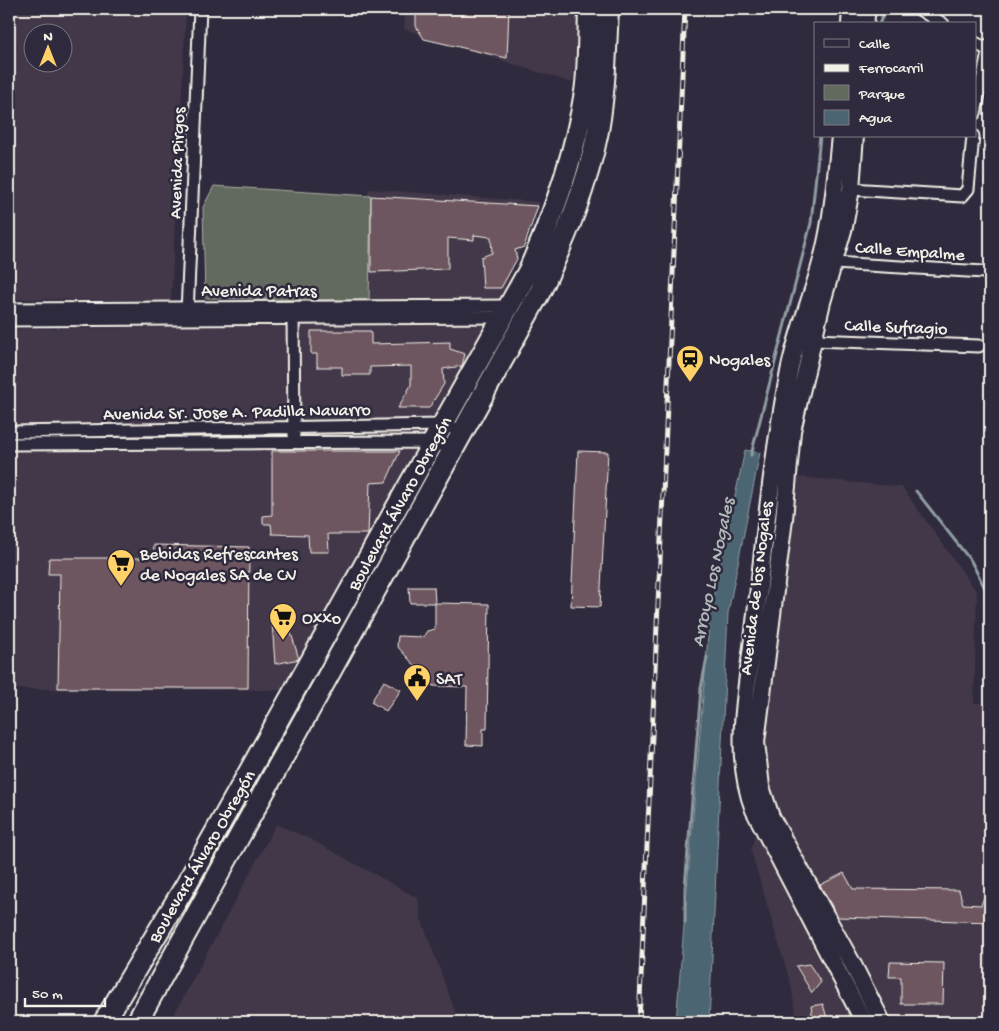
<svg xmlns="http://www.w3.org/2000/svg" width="999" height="1031" viewBox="0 0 999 1031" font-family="'Gochi Hand',sans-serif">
  <rect width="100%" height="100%" fill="#2f2a3d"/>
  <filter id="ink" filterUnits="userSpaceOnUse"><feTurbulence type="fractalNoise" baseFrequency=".02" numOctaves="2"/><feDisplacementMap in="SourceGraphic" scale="10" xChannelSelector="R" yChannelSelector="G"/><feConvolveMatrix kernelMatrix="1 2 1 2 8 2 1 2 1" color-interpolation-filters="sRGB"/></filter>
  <g filter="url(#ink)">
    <path fill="#423748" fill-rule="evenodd" d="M9 9 186 11 171 301 9 299ZM32 32H62V62H32Z
      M406 9H578L577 64 572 83 404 29Z
      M368 189 540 202 490 325 282 690 9 689V329L367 325Z
      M798 477 902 487 977 592 974 703 990 704V1022H797L791 985 751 851 768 774 766 736Z
      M276 824 310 839 418 898 421 918 459 1022H170Z"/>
    <path fill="#626a5e" stroke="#abaea3" d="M9 9H186V11Z
      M214 186 371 196 369 301 205 298 203 207Z"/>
    <path fill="#4c6573" stroke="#8f9da2" d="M745 450 760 453 728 613 709 1022H676L710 612Z"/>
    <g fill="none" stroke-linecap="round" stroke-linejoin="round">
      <path stroke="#8f9da2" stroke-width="3" d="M879 24 886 9
        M751 455 811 223 820 136
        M916 491 971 561 987 592 990 700
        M685 922V888L701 688 707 657"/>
    </g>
    <path fill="#6e5661" stroke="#f4f1e8" d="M416 9H509L507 58 424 39 416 26Z
      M371 196 538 206 524 247 515 250 517 259 501 288H483L481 257 492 253 491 237 474 235V240L448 238V269L371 272Z
      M311 331H371V344L450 342V349L465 354 462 366 443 369 444 384 429 408H398L411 385V366L370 367V375H342V367H317V354H311Z
      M272 451H400L386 482 370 483 368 534H328L329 552H309L308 535 272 534 271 524H263V516L272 515Z
      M578 451 608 452 600 607 571 606Z
      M154 545 249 547 248 688H58L60 574H48L49 558H153Z
      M409 587H434L435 603H410Z
      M435 603 489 604 487 729H483V746L466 745 467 687 433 686 397 646 398 636 423 637 427 631 435 629Z
      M287 620 299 659 275 664 272 622Z
      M384 681 401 690 386 711 371 702Z
      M844 873 853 889 959 890 963 904 981 905 990 882V922L838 917 820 885Z
      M890 962 944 963 943 1004H901V977H889Z
      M809 964 821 982 812 993 796 966Z
      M823 1004 828 1022H813L811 1006Z"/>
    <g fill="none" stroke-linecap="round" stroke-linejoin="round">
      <defs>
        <path id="minor" d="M919 9 943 24
          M975 43 989 50
          M975 113 990 44
          M851 189 962 196 968 189 973 136
          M834 263 984 272
          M9 309 509 306
          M187 314 200 9
          M293 314 294 435
          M9 320 503 317
          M813 340 979 346
          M9 432 442 425 465 432
          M9 444 433 442 455 450"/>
        <path id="secondary" d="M850 24 851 9
          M865 24 867 9
          M840 136C836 175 833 215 824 252 814 293 797 331 789 372 772 457 764 545 754 631 747 690 732 753 754 810L864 1022
          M855 136 851 189 844 227 822 302 792 431 784 519 756 742 761 787 771 817 852 963 882 1022"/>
        <path id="trunk" d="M104 1022 186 885 529 270C555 212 575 155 585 92 589 65 588 36 589 9
          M137 1022 541 290C565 239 587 187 598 131 605 91 606 49 608 9"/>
      </defs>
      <use href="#minor" stroke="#f4f1e8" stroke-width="15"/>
      <use href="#secondary" stroke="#f4f1e8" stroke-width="20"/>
      <use href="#trunk" stroke="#f4f1e8" stroke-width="24"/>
      <use href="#minor" stroke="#2f2a3d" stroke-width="11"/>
      <use href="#secondary" stroke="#2f2a3d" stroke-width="16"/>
      <use href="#trunk" stroke="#2f2a3d" stroke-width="20"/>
      <defs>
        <path id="rail" d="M639 1022 685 9"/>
      </defs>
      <use href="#rail" stroke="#f4f1e8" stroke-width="5"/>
      <use href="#rail" stroke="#2f2a3d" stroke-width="3" stroke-dasharray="9" stroke-linecap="butt"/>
    </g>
  </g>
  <defs>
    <symbol id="station-pin" viewBox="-11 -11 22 30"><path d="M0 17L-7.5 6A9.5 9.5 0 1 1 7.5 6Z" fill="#ffd166" stroke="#2f2a3d"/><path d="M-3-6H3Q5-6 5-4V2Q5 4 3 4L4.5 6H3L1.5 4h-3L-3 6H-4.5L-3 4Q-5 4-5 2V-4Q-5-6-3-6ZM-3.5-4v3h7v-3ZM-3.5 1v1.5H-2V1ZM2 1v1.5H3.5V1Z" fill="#111"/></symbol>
    <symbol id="supermarket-pin" viewBox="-11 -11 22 30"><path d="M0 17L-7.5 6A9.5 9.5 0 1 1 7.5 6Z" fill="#ffd166" stroke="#2f2a3d"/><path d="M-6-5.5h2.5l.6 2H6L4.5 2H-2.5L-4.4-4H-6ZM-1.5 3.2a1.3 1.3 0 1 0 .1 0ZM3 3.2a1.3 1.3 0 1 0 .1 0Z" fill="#111"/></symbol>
    <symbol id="civic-pin" viewBox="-11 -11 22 30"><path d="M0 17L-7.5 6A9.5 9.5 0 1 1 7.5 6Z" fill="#ffd166" stroke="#2f2a3d"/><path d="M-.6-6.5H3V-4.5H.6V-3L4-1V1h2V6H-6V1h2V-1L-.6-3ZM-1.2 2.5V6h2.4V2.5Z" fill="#111"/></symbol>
  </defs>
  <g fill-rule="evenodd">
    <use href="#station-pin" x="674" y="343" width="32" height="43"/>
    <use href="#supermarket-pin" x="105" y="547" width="32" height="43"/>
    <use href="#supermarket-pin" x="267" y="601" width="32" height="43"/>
    <use href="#civic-pin" x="401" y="662" width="32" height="43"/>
  </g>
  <g text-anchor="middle" stroke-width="5" stroke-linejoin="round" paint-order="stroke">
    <g font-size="18" fill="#f4f1e8" stroke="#2f2a3d">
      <text transform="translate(176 163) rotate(-88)" y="6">Avenida Pirgos</text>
      <text transform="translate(910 250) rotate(4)" y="6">Calle Empalme</text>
      <text x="259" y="296">Avenida Patras</text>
      <text transform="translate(896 326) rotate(2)" y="6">Calle Sufragio</text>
      <text transform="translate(237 411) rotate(-1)" y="6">Avenida Sr. Jose A. Padilla Navarro</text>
      <text transform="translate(399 503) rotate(-61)" y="6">Boulevard Álvaro Obregón</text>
      <text transform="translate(755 588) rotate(-83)" y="6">Avenida de los Nogales</text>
      <text transform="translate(201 856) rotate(-60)" y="6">Boulevard Álvaro Obregón</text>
    </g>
    <g font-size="18" fill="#f4f1e8" stroke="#2f2a3d" text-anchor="start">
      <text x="709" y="365">Nogales</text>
      <text x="140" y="559">Bebidas Refrescantes<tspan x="140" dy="21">de Nogales SA de CV</tspan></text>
      <text x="302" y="623">Oxxo</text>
      <text x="436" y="684">SAT</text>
    </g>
    <g font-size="19" font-style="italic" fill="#b1b9b9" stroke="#2f2a3d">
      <text transform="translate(711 572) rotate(-78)" y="7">Arroyo Los Nogales</text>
    </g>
  </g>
  <rect width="999" height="1031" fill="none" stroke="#2f2a3d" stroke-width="30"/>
  <rect x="15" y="15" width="969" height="1001" fill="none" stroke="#f4f1e8" stroke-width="2" filter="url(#ink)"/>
  <rect x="814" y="22" width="162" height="115" fill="#2f2a3d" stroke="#7e7a81"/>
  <rect x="824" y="39" width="25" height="8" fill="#2f2a3d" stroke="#7e7a81"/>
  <text x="859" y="48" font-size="15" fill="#f4f1e8">Calle</text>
  <rect x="824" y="64" width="25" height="8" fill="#f4f1e8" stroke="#7e7a81"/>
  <text x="859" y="72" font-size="15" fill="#f4f1e8">Ferrocarril</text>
  <rect x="824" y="85" width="25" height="15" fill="#626a5e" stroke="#7e7a81"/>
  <text x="859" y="98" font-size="15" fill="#f4f1e8">Parque</text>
  <rect x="824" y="110" width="25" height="15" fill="#4c6573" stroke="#7e7a81"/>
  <text x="859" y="122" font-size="15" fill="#f4f1e8">Agua</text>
  <g transform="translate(48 48)"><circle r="24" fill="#2f2a3d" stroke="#7e7a81"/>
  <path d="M0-4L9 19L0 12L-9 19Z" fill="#ffd166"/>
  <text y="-8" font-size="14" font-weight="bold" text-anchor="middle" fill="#f4f1e8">N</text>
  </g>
  <path d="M25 998v8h80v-8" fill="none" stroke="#f4f1e8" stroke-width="2.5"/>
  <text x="32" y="998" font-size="15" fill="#f4f1e8" stroke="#2f2a3d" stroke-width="4" paint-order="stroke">50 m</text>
</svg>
